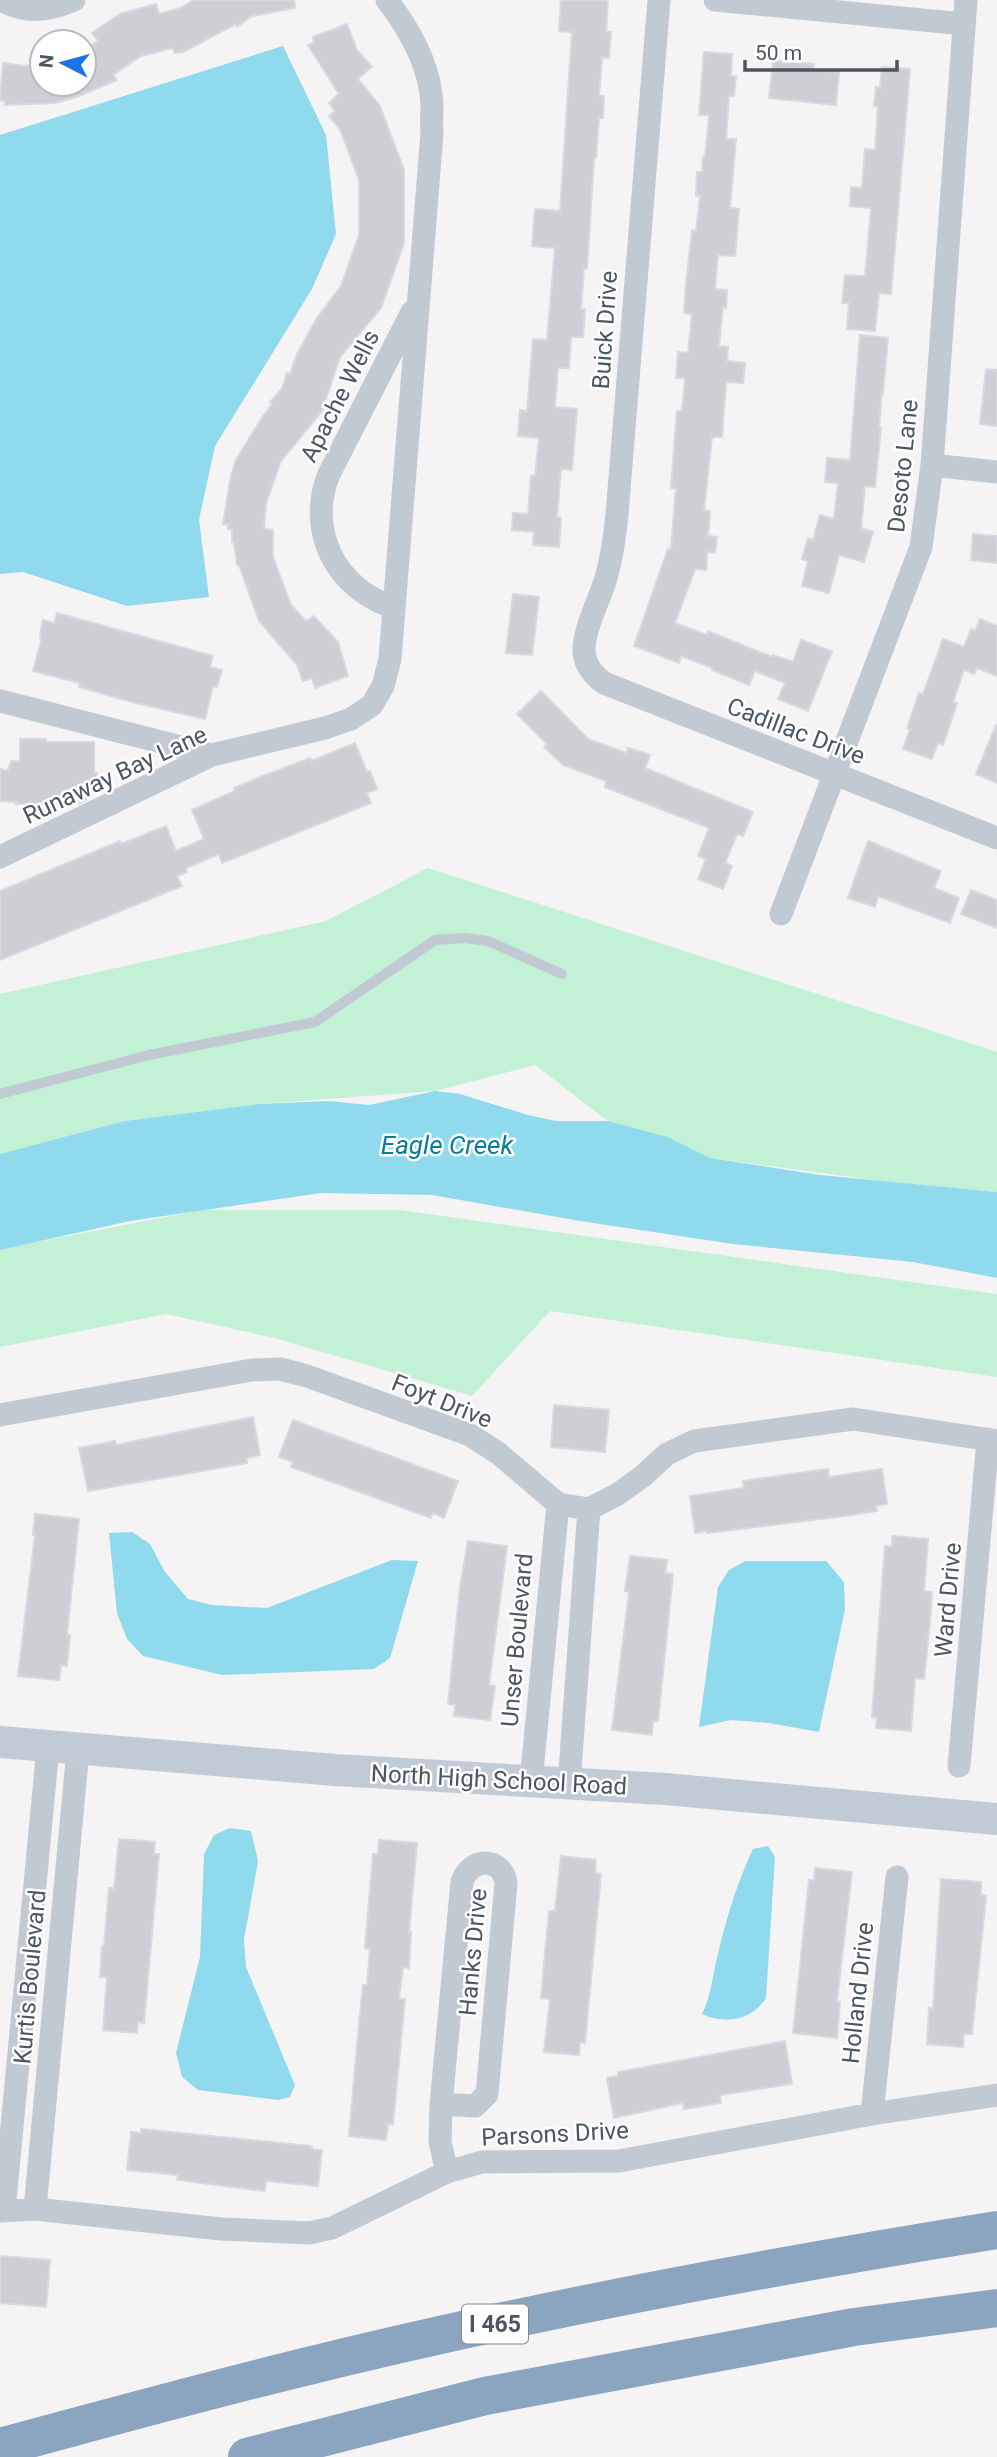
<svg xmlns="http://www.w3.org/2000/svg" width="997" height="2457" viewBox="0 0 997 2457" font-family="Roboto,sans-serif">
  <rect width="100%" height="100%" fill="#f5f3f3"/>
  <path fill="#c3f1d5" d="M428 868 997 1052V1192L890 1182 710 1158 668 1137 608 1121 535 1065 435 1091 259 1104 125 1121 0 1155V994L326 921Z
    M203 1210H400L997 1294V1377L550 1311 472 1396 275 1338 166 1314 0 1347V1249Z"/>
  <path fill="#90daee" d="M283 46 326 135 336 234 312 289 215 446 199 520 209 597 127 606 23 572 0 574V135Z
    M435 1091 460 1094 528 1115 556 1121H608L668 1137 710 1158 820 1175 997 1192V1278L913 1262 733 1244 580 1221 432 1195 321 1193 130 1221 0 1250V1154L125 1121 259 1104 328 1101 369 1105Z
    M132 1532 150 1544 165 1572 188 1599 212 1605 267 1608 392 1560 418 1561 390 1658 374 1669 222 1675 143 1656 127 1639 117 1613 109 1533Z
    M745 1561H826L844 1582 845 1609 819 1732 769 1723 731 1720 699 1727 718 1587 729 1570Z
    M230 1828 251 1831 258 1861 244 1940 246 1967 295 2085 290 2097 278 2100 198 2090 182 2077 176 2053 200 1957 204 1854 214 1835Z
    M768 1846 775 1857 766 1998C753 2020 725 2025 702 2014 710 1998 712 1980 716 1962 725 1923 736 1885 753 1849Z"/>
  <path fill="#cdcfd5" stroke="#d7d9de" stroke-width="2" d="M194 0H294L295 8 252 16 237 27 236 24 183 52 174 53 173 48 141 56 113 75 117 80 74 98 54 103 5 105V101L0 100 3 63 25 66 42 62V84H84V49L98 41 92 33 120 14 156 4 159 14 180 8Z
    M561 0H608L606 32H611L609 58 602 57 599 96H604L603 118H599L596 158H594L587 269H584L581 309H585L583 337H571L569 368H558L555 407 577 409 572 470 561 469 557 517 561 518 559 547 533 545 534 532 512 530 513 513 528 514 531 476H535L539 438 518 436 520 410 527 411 533 339 547 340 555 248 532 246 535 209 560 211 572 32 559 31Z
    M347 24 357 50 372 67 358 79 380 106 404 170V243L381 308 340 357 322 411 281 461 266 503 264 529 273 530V557L291 605 306 621 314 616 338 642 348 676 315 688 312 678 303 681 297 665 259 621 239 565H237L234 542H232V529H228V524H223L231 476 236 460 261 419 272 404 270 402 282 389 287 373 290 374 297 354 317 318 341 286 359 235V180L340 129 329 116 335 111 329 103 339 94 308 45 314 43 313 37Z
    M704 52 732 54 731 76H736L734 96H729L726 139H736L730 208 739 209 735 256 718 255 715 289 727 290 726 308 723 307 719 346 728 347 727 361 745 363 743 383 726 382 722 437H712L704 510 710 511 708 536 717 537 715 553 707 552 706 570 695 569 675 623 707 635 708 631 772 657 773 655 793 662 801 640 832 651 808 711 778 699 785 683 755 671 749 685 712 670 713 668 681 656 679 663 634 646 668 549H671L676 488H671L677 411H682L685 378H676L678 352 688 353 692 314 684 313 686 285 692 230 696 231 700 196H696L697 172H702L703 157H705L709 115H699Z
    M773 60 814 64 813 70 839 72 836 105 769 98Z
    M882 67 910 69 891 294 879 293 875 331 847 329 849 303H842L845 275 865 276 871 208 850 206 851 187 862 188 865 149 875 150 878 107 874 106 876 87 880 88Z
    M860 335 888 338 883 393 882 392 879 428H881L875 487 865 486 861 528 873 532 864 562 839 555 829 593 802 586 808 561 802 559 808 538 813 540 820 515 834 519 838 483 825 482 827 458 850 460Z
    M986 369 997 370V426L980 424Z
    M973 534 997 536V563L971 560Z
    M513 594 539 597 532 655 506 653Z
    M57 613 213 656 210 667 222 670 217 687 213 686 205 719 132 702 79 687 80 683 33 671 41 641 40 634 43 620 54 623Z
    M980 619 997 626V676L977 668 974 674 964 670 953 702 957 703 943 745 938 743 932 759 903 749 910 729 907 728 919 693 923 694 943 639 964 647 971 629 975 631Z
    M541 691 588 739 626 753 628 748 650 755 645 768 753 812 743 836 737 834 725 863 732 866 723 889 698 879 706 859 698 856 709 828 605 787 606 781 563 765 544 747 547 744 517 714Z
    M996 725H997V783L976 774Z
    M20 739H46V742H94V773H97V792L86 793V800L78 804H16L17 802 0 801V769L8 771 11 761H20Z
    M355 743 367 772 370 771 377 789 367 793 371 803 222 863 219 854 186 868 187 872 177 876 182 886 0 960V891L120 841 121 844 166 826 176 851 204 839 192 810 235 791 234 788 258 778 310 758 311 761Z
    M868 841 941 871 934 888 959 898 950 923 878 896 875 907 848 898Z
    M971 890 997 900V928L961 914Z
    M554 1405 609 1410 605 1452 551 1447Z
    M253 1417 260 1455 246 1458 247 1463 88 1491 79 1448 115 1441 116 1445Z
    M293 1420 458 1481 444 1518 433 1513 431 1518 291 1467 293 1462 279 1457Z
    M828 1469 829 1477 882 1469 887 1504 876 1506 877 1511 845 1516 707 1533V1531L695 1533 690 1496 744 1488 743 1481Z
    M35 1514 79 1519 67 1635H70L67 1666 61 1665 59 1680 18 1676 35 1535H33Z
    M892 1536 928 1539 924 1591 932 1592 930 1622 924 1679 915 1678 911 1731 876 1728 877 1718 872 1717 885 1546 892 1547Z
    M468 1541 507 1546 489 1685 495 1686 490 1720 454 1716 455 1705 448 1704 460 1587Z
    M630 1556 667 1560 665 1573 673 1574 658 1721H653L652 1735 612 1730 629 1592 625 1591Z
    M119 1839 155 1842 154 1854H159L144 2023 138 2022 137 2033 103 2030 107 1977H100L102 1946H104L109 1888 114 1889Z
    M379 1840 417 1843 409 1932H411L409 1968 403 1967 399 1999H405L393 2124H388L386 2140 349 2136 359 2023 363 1985H367L370 1949 365 1948 373 1854H378Z
    M561 1856 596 1860 595 1873 601 1874 585 2043H580L579 2055 544 2052 550 1999 541 1998 546 1942 549 1911H555Z
    M815 1868 852 1872 837 2001 840 2002 837 2038 793 2033 809 1880H814Z
    M941 1879 981 1882V1895L986 1896 972 2034H964L963 2047 927 2044 929 2008 933 2009Z
    M785 2041 792 2084 720 2095 721 2103 684 2109 683 2103 614 2118 607 2078 618 2076V2072Z
    M141 2129 312 2146 311 2149 322 2150 318 2186 266 2181 265 2191 177 2180 178 2175 127 2170 131 2132 141 2133Z
    M0 2256 50 2260 46 2307 0 2303Z"/>
  <g fill="none" stroke-linecap="round" stroke-linejoin="round">
    <path stroke="#c1cad2" stroke-width="10" d="M0 1094 149 1055 315 1022 435 940 464 938 488 941 562 974"/>
    <path stroke="#c1cad2" stroke-width="23" d="M1 0C26 14 49 11 74 0
      M659 0 617 514C615 536 612 557 606 578 600 599 583 630 584 652 585 665 594 676 604 683L997 838
      M715 0 964 24
      M932 465 997 472
      M393 607C336 589 306 530 329 474L412 312
      M0 701 212 755
      M0 857 212 755 325 728 351 719 372 705 383 686 390 659 432 133C431 124 432 115 432 106 431 67 410 30 387 0
      M781 914 921 547 932 465 966 0
      M0 1415 252 1370 280 1369 307 1376 470 1435 498 1453 558 1504 589 1509 618 1494 643 1476 667 1454 694 1441 853 1419 997 1441
      M959 1766 988 1439
      M531 1782 558 1504
      M569 1784 589 1509
      M441 2104 475 2106 487 2094 506 1883C502 1856 470 1857 462 1882L441 2104 440 2142 447 2172
      M872 2114 897 1877
      M35 2209 78 1750
      M0 2211 35 2209 221 2229 309 2233 332 2228 447 2172 482 2162 619 2161 872 2114 997 2095
      M4 2211 48 1747"/>
    <path stroke="#c1cbd6" stroke-width="32" d="M0 1742 335 1770 665 1789 997 1819"/>
    <path stroke="#8ba5c1" stroke-width="38" d="M0 2447C97 2421 194 2394 292 2370 524 2312 760 2268 997 2230
      M247 2457 485 2396 854 2327 997 2308"/>
  </g>
  <g text-anchor="middle" stroke-width="5" stroke-linejoin="round" paint-order="stroke">
    <rect fill="#fff" stroke="#808990" stroke-width="2" x="462" y="2304.5" width="66" height="39" rx="5"/>
    <g font-size="23" font-weight="bold" fill="#4a5661">
      <text x="495" y="2332">I 465</text>
    </g>
    <g font-size="24" fill="#4a5661" stroke="#fff">
      <text transform="translate(605 330) rotate(-86)" y="8">Buick Drive</text>
      <text transform="translate(340 396) rotate(-63)" y="8">Apache Wells</text>
      <text transform="translate(903 466) rotate(-84)" y="8">Desoto Lane</text>
      <text transform="translate(796 731) rotate(21)" y="8">Cadillac Drive</text>
      <text transform="translate(115 775) rotate(-25)" y="8">Runaway Bay Lane</text>
      <text transform="translate(442 1401) rotate(22)" y="8">Foyt Drive</text>
      <text transform="translate(948 1600) rotate(-85)" y="8">Ward Drive</text>
      <text transform="translate(517 1640) rotate(-85)" y="8">Unser Boulevard</text>
      <text transform="translate(499 1780) rotate(3)" y="8">North High School Road</text>
      <text transform="translate(473 1952) rotate(-85)" y="8">Hanks Drive</text>
      <text transform="translate(30 1977) rotate(-85)" y="8">Kurtis Boulevard</text>
      <text transform="translate(858 1993) rotate(-84)" y="8">Holland Drive</text>
      <text transform="translate(555 2134) rotate(-3)" y="8">Parsons Drive</text>
    </g>
    <g font-size="26" font-style="italic" fill="#0c7c9b" stroke="#fff">
      <text x="447" y="1154">Eagle Creek</text>
    </g>
  </g>
  <g transform="translate(63 63) rotate(276)"><circle r="33" fill="#ffffff" stroke="#b7bbc0" stroke-width="2"/>
  <path d="M0-5L12 26L0 18L-12 26Z" fill="#1a73e8"/>
  <text y="-10" font-size="19" font-weight="bold" text-anchor="middle" fill="#4a5661">N</text>
  </g>
  <path d="M745 60v10h152v-10" fill="none" stroke="#4a5661" stroke-width="3.5"/>
  <text x="755" y="60" font-size="21" fill="#4a5661" stroke="#ffffff" stroke-width="5" paint-order="stroke">50 m</text>
</svg>
